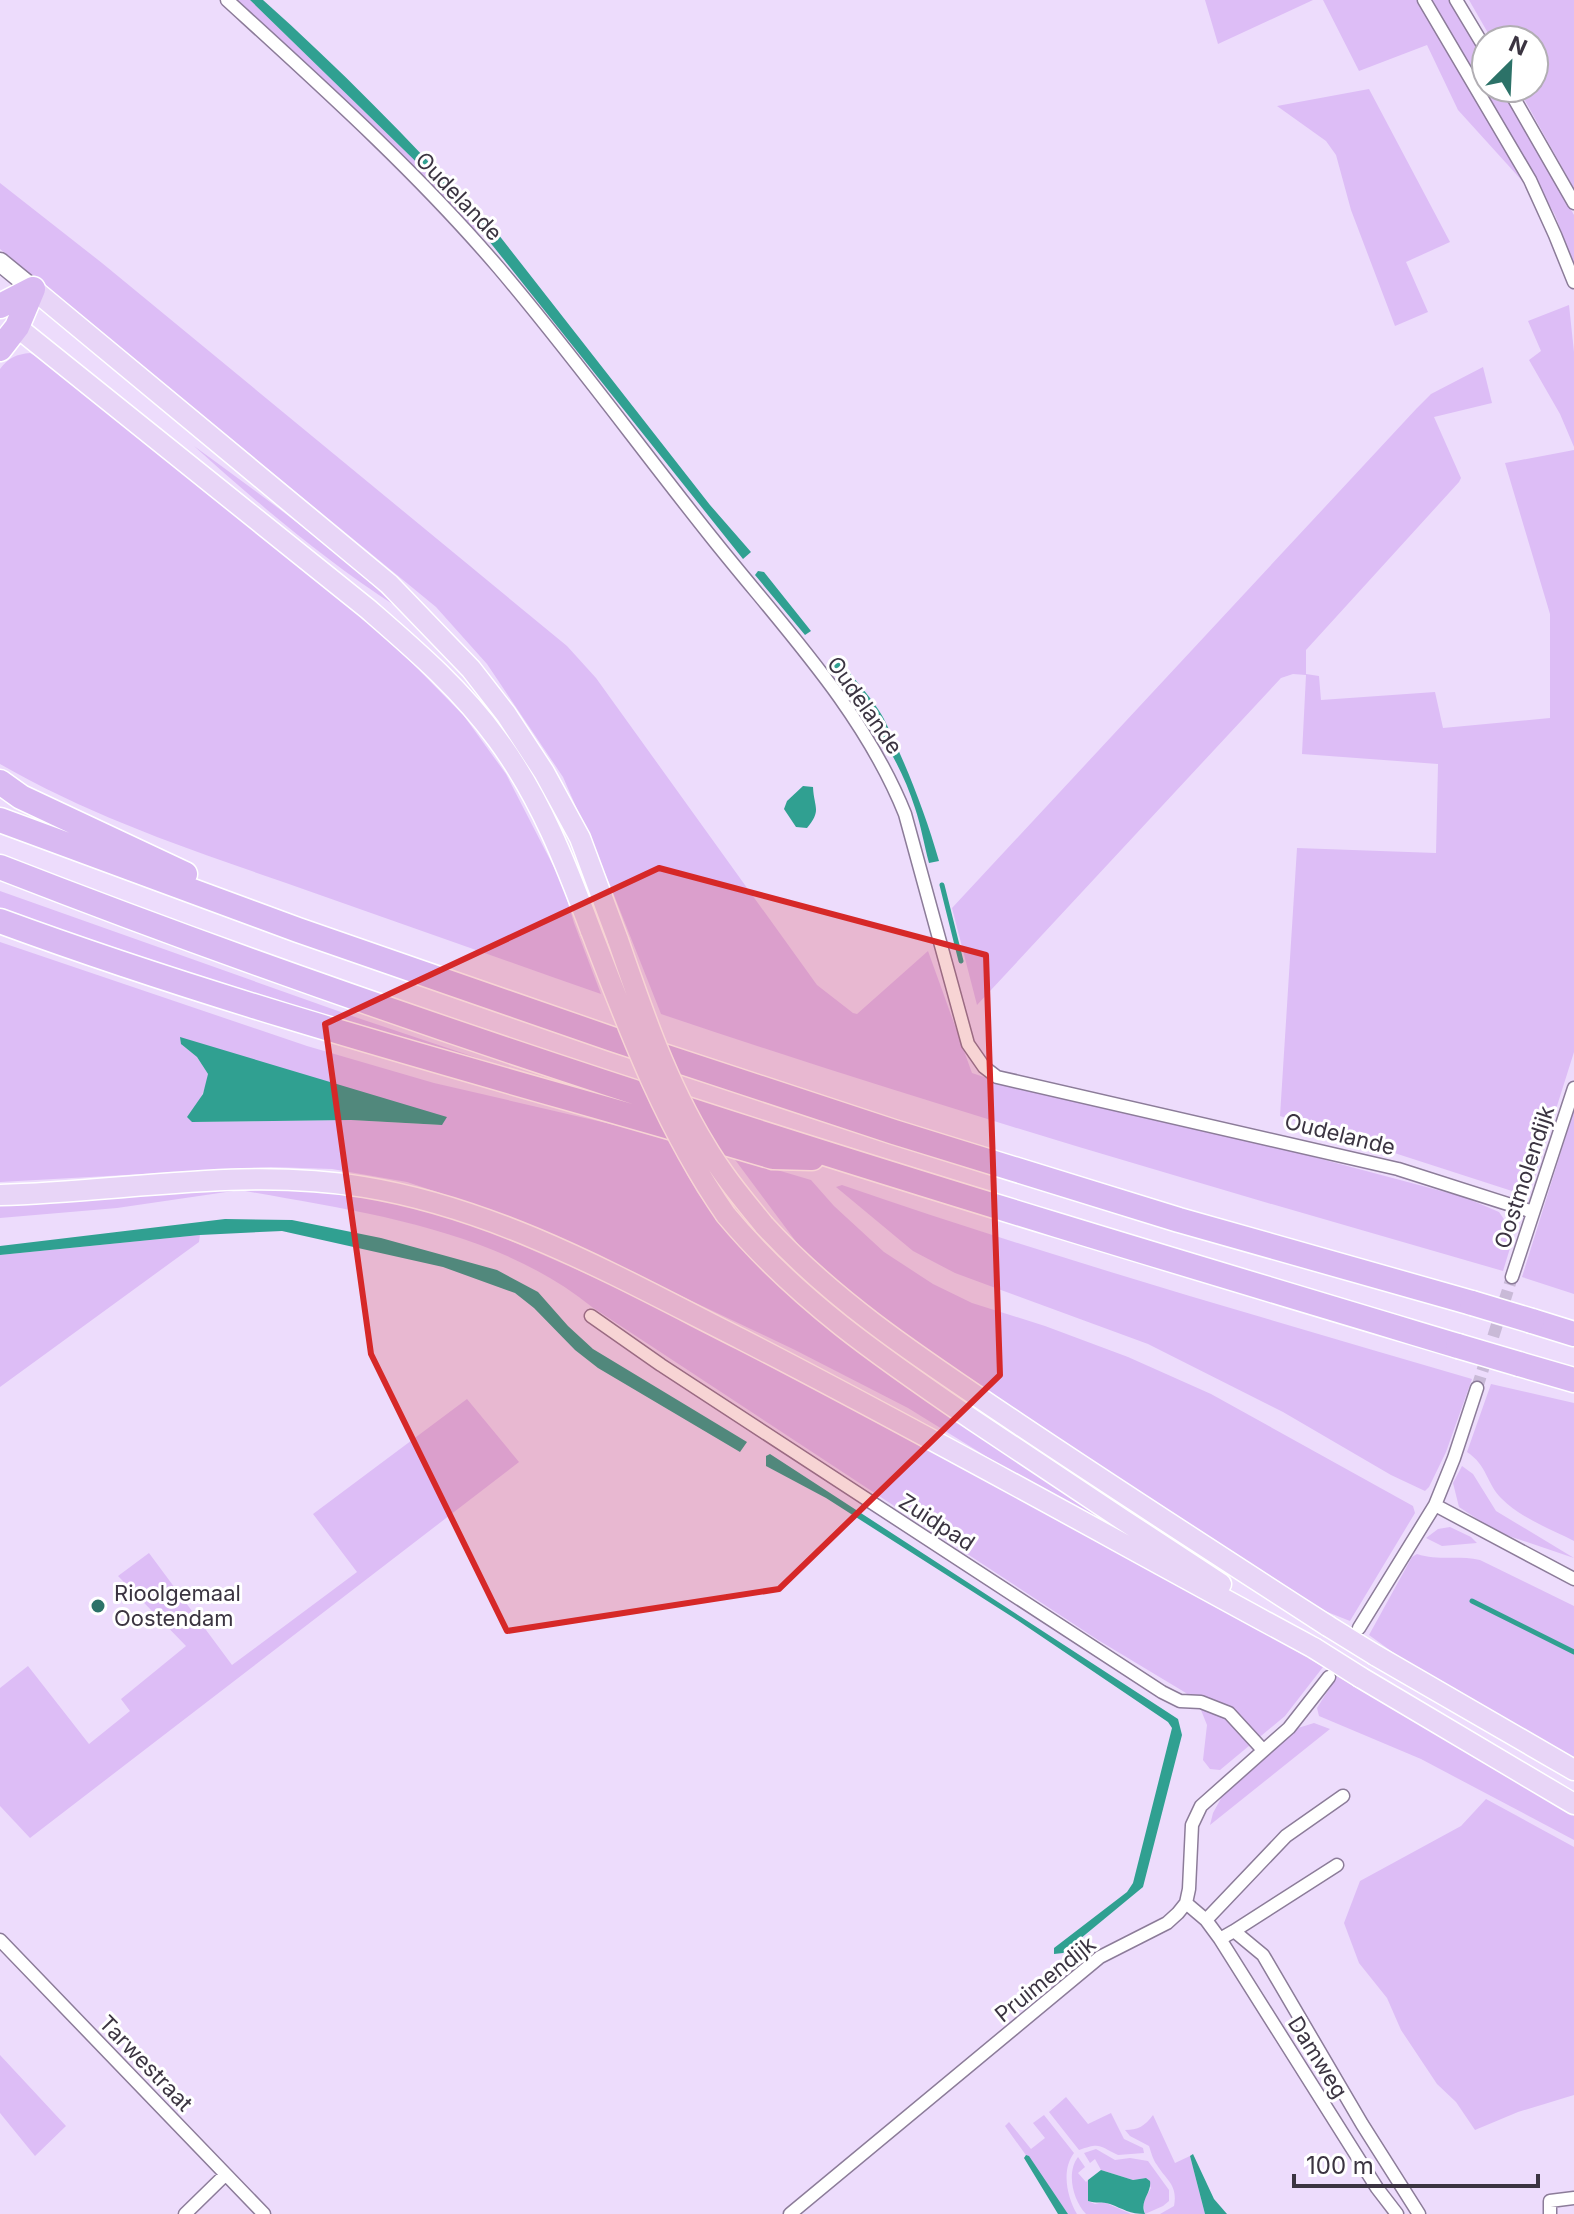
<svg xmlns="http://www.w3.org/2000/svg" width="1574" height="2214" viewBox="0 0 1574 2214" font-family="Inter,sans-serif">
  <rect width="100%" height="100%" fill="#eddcfc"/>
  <path fill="#ddbdf6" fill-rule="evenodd" d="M234 0H250L441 186 469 218 475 216 482 223 474 234Z
    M1205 0H1313L1218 44Z
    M1323 0H1417L1527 186 1458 110 1427 45 1359 71Z
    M1431 0H1449L1486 62V88H1502L1574 215V265L1555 215Z
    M1469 0H1574V189L1518 88H1534V40H1492Z
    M1369 89 1450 242 1406 262 1428 312 1395 326 1351 210 1336 155 1326 141 1277 106Z
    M0 183 102 263 567 646 596 678 817 985 853 1013 857 1014 928 951 972 1073 1020 1089 1276 1147 1464 1197 1499 1212 1510 1228 1511 1245 1503 1271C1221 1190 939 1108 661 1014L610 885 563 777 487 664 436 607 0 249Z
    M1569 305 1574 352V447L1560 414 1529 360 1541 351 1528 321Z
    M30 353 43 360 378 628 464 716 506 774 562 883 574 923 601 994C496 957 391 920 286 883 188 849 90 816 0 764V369C8 358 17 354 30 353Z
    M1483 367 1492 403 1434 417 1461 478 1459 482 1306 650V674L1319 676 1321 700 1435 692 1443 728 1550 718V614L1505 463 1574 450V1052L1534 1179 1524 1189 1512 1191 1280 1116 1297 848 1436 853 1438 764 1302 754 1306 675 1293 674 1281 678 977 1005 952 908 1417 408 1431 394Z
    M194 446C263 497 332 545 394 605 322 558 257 503 194 446Z
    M0 891 355 1017 582 1093 198 982 0 912Z
    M0 942 307 1046 434 1083 667 1137C677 1155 686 1174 697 1192 727 1237 768 1274 807 1310L1161 1554 1023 1479 908 1408 795 1350 578 1247 467 1202 407 1182 332 1169 271 1167 0 1182ZM181 1044 441 1125 351 1120 192 1122C195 1102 207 1093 208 1074L197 1057Z
    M1574 1110V1294L1522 1277Z
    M733 1157 811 1180 834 1206 884 1252 933 1284 972 1303 1045 1326 1128 1357 1211 1394 1413 1506 1415 1513 1350 1621 1297 1600 1010 1414 853 1299 803 1251Z
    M842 1185C1050 1257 1261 1317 1472 1379L1446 1452 1429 1487 1425 1491 1391 1475 1283 1412 1148 1344 955 1273 913 1251 836 1187Z
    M240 1190 117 1208 0 1218V1202L141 1191 305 1190 373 1199 424 1210 477 1226 646 1300 1155 1568 1323 1667 1285 1716 1220 1770 1210 1769 1203 1760 1207 1725 1201 1710 1186 1693 1098 1640 592 1307C494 1228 360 1212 240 1190Z
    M200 1235 199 1242 0 1387V1255Z
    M1491 1384 1574 1403V1541C1551 1529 1520 1518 1501 1498 1487 1484 1487 1465 1467 1452Z
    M467 1399 519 1462 30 1838 0 1806V1688L28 1666 89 1744 130 1711 121 1699 186 1646 118 1576 149 1553 232 1665 357 1572 313 1514Z
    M1462 1466 1473 1474 1496 1511 1574 1558 1497 1532 1459 1507 1453 1483Z
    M1450 1527 1471 1537 1477 1543 1442 1546 1426 1538 1438 1529Z
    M1417 1554C1438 1561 1458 1555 1480 1560L1574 1606V1761L1420 1672 1369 1635 1412 1557Z
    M1337 1676 1574 1816V1840L1421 1759 1319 1716 1317 1708Z
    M1314 1723 1330 1729 1210 1825 1213 1813 1225 1791 1298 1728Z
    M1486 1799 1574 1847V2095L1518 2112 1475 2130 1456 2102 1437 2084 1401 2030 1387 1998 1359 1963 1344 1923 1360 1881 1461 1826Z
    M0 2055 66 2126 35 2156 0 2113Z
    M1066 2097 1088 2124 1111 2113 1124 2139 1143 2148 1144 2153 1118 2155C1099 2146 1101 2142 1079 2150L1049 2112Z
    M1044 2115 1074 2153C1061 2170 1067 2197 1077 2214H1068L1005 2126 1009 2122 1031 2149 1045 2138 1033 2123Z
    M1153 2115 1175 2163 1190 2156 1205 2214H1160L1174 2206C1178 2185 1167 2181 1157 2165 1153 2160 1151 2152 1149 2146L1130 2136 1125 2130C1138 2130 1145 2126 1153 2115Z
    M1096 2149 1115 2160 1130 2158 1148 2161 1169 2190V2201L1163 2206 1145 2214 1143 2202 1151 2188 1146 2178 1133 2180 1101 2170 1095 2159 1090 2163 1084 2153Z
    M1078 2157 1085 2167 1078 2173 1086 2182 1088 2180V2201L1095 2204 1104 2202 1131 2214H1086C1073 2200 1066 2173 1078 2157Z"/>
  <path fill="#30a091" d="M250 0H263C338 67 409 139 476 213L475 216 469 219 441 186Z
    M482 223 491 225 710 505 751 552 743 559 485 236 478 226Z
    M758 571 764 572 811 631 805 635 755 575Z
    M837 656C850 675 876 702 885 721 907 767 925 812 939 861L929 863C924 844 921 826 915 808 898 754 863 706 829 663Z
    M803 786 813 787C814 808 822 810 807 828L796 827 784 809 787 801Z
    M180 1037 447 1117 442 1125 351 1120 192 1122 187 1117 203 1094 208 1074 197 1057 181 1044Z
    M225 1219 292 1220 381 1238 497 1270 538 1292 568 1326 593 1349 747 1442 740 1452 598 1368 575 1350 534 1308 515 1293 443 1267 282 1231 200 1235 0 1255V1246Z
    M770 1454 1178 1719 1182 1735 1143 1887 1063 1953 1054 1954V1948L1127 1892 1133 1883 1172 1728 1168 1722 1014 1618 826 1498 766 1466V1456Z
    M1193 2154 1214 2199 1227 2214H1205L1190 2156Z
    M1026 2155 1029 2156 1068 2214H1058L1024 2158Z
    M1101 2170 1133 2180 1146 2178 1150 2181C1152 2193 1139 2201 1145 2214 1130 2214 1123 2209 1110 2204 1102 2201 1096 2204 1088 2201V2180Z"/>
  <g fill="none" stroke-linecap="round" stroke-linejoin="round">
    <path stroke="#30a091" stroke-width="5" d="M942 885 961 961
      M1472 1601 1574 1652"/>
    <path stroke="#c9bad7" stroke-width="12" stroke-dasharray="12 6" stroke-linecap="butt" d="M1477 1388 1512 1277"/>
    <defs>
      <path id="street" d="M227 0C320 85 416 171 498 267 573 355 640 448 712 538 782 626 863 709 905 814L968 1044 984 1067 997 1077 1398 1169 1533 1212
        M1424 0 1530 180 1555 235 1574 282
        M1456 0 1486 50
        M1508 88 1574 203
        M1512 1277 1574 1088
        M591 1316 661 1365 1162 1692 1180 1701 1201 1702 1229 1713 1263 1750
        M1435 1505 1574 1579
        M1359 1628 1435 1505 1454 1458 1477 1388
        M1186 1903 1206 1920 1220 1939 1377 2188 1397 2214
        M1206 1920 1286 1836 1343 1796
        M1234 1931 1337 1865
        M1220 1939 1234 1931 1263 1955 1362 2124 1419 2214
        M0 1940 264 2214
        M185 2214 225 2175
        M790 2214 1100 1957 1167 1923 1178 1913 1186 1903 1189 1889 1192 1825 1201 1806 1289 1728 1329 1677
        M1550 2214V2201L1574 2198"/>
      <path id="secondary" d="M0 262 33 289"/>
      <path id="primary" d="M33 289 389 584 471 669 506 714 544 772 580 838 618 940
        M17 327 368 609C414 649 461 689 497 739 540 797 566 864 591 931
        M0 1195C122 1192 242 1167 364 1187 499 1209 620 1278 741 1339 934 1438 1123 1545 1314 1648
        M726 1215C797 1300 882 1358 973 1420 1055 1475 1138 1530 1221 1584
        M764 1225C837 1305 928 1363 1017 1423 1120 1492 1224 1559 1328 1626
        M1375 1655 1574 1770
        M1360 1677 1574 1804"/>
      <path id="highway" d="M0 306 33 289
        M0 349 17 327 33 289
        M0 782 21 797 185 874
        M0 820 298 930 612 1039 894 1132 1179 1220 1472 1303
        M0 867C477 1053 968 1199 1458 1346
        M0 921C253 1014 515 1081 773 1157L812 1158
        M1532 1321 1574 1334
        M1519 1364 1574 1380"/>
    </defs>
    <use href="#street" stroke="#8c7c99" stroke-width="15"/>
    <use href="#secondary" stroke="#8c7c99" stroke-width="21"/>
    <use href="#primary" stroke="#fff" stroke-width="23"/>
    <use href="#highway" stroke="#fff" stroke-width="27"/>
    <use href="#street" stroke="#fff" stroke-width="12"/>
    <use href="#secondary" stroke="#fff" stroke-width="18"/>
    <use href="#primary" stroke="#e8d5f7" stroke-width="20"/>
    <use href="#highway" stroke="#d9b9f2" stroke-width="24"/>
    <defs>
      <path id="primary-bridge" d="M591 931C629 1030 665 1127 726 1215
        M618 940C642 1010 666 1081 705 1145 722 1174 743 1199 764 1225
        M1328 1626 1375 1655
        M1314 1648 1360 1677"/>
      <path id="highway-bridge" d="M1472 1303 1532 1321
        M1458 1346 1519 1364"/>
    </defs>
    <use href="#primary-bridge" stroke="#fff" stroke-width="23" stroke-linecap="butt"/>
    <use href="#highway-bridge" stroke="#fff" stroke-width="27" stroke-linecap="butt"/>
    <use href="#primary-bridge" stroke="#e8d5f7" stroke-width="20"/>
    <use href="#highway-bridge" stroke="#d9b9f2" stroke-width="24"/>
  </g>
  <path fill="#d62828" fill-opacity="0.2" stroke="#d62828" stroke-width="6" stroke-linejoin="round" d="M659 868 986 955 1000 1375 779 1589 507 1631 371 1354 325 1024Z"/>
  <circle fill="#2c7268" stroke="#fff" stroke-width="3" cx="98" cy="1606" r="8"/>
  <g text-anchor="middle" stroke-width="6" stroke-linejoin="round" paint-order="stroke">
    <g font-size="22" fill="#3b3441" stroke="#fff">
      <text transform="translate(459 196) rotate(46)" y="8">Oudelande</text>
      <text transform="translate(865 705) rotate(55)" y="8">Oudelande</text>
      <text transform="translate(1340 1134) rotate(14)" y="8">Oudelande</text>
      <text transform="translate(1524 1177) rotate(-72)" y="8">Oostmolendijk</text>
      <text transform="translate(937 1522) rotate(33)" y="8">Zuidpad</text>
      <text transform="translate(1045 1979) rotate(-39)" y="8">Pruimendijk</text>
      <text transform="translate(1318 2057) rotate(58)" y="8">Damweg</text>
      <text transform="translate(146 2063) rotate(46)" y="8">Tarwestraat</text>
    </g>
    <g font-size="22" fill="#3b3441" stroke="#fff" text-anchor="start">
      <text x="114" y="1601">Rioolgemaal<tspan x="114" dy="25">Oostendam</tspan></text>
    </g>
  </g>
  <g transform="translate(1510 64) rotate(24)"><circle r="38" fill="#ffffff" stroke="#b1aeb3" stroke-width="2"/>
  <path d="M0-6L14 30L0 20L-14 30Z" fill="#2c7268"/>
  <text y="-12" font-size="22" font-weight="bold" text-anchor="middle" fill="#3b3441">N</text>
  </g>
  <path d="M1294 2174v12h244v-12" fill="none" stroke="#3b3441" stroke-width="4"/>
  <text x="1306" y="2174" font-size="24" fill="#3b3441" stroke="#ffffff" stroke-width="6" paint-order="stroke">100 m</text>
</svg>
